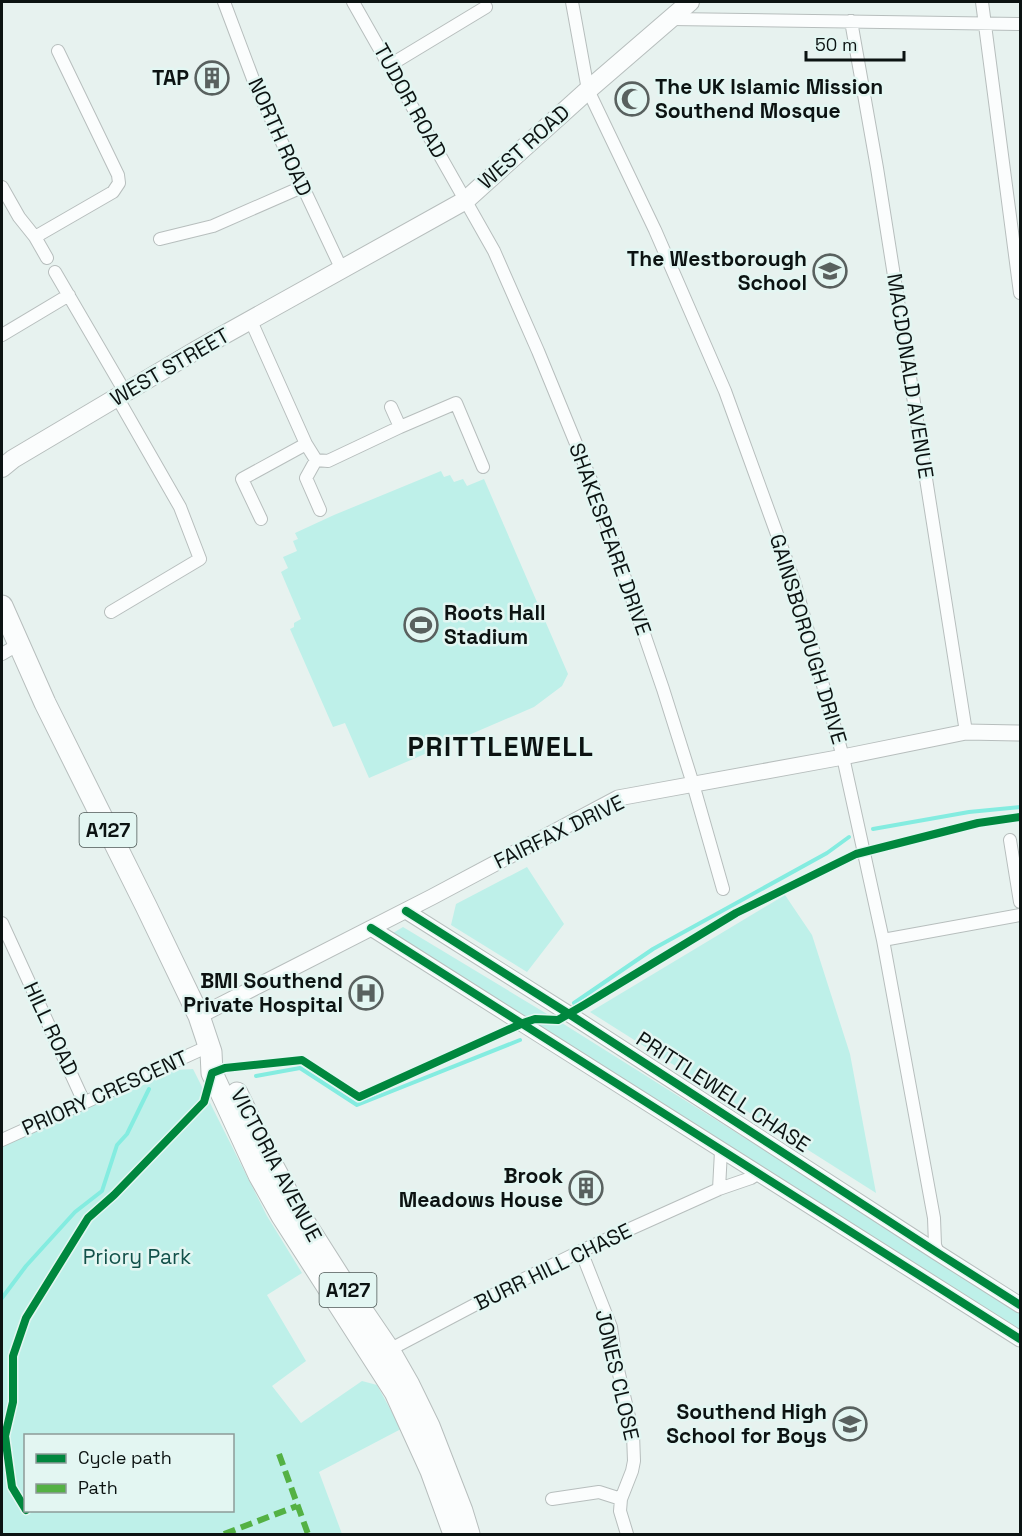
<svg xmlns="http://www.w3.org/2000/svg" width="1022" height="1536" viewBox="0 0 1022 1536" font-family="'Space Grotesk',sans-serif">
  <rect width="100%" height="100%" fill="#e7f2ef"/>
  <path fill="#bef0e9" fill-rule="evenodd" d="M441 471 444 477 450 475 454 482 463 479 467 486 484 479 568 674 562 686 534 707 369 778 345 723 333 727 290 629 294 627V623L301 619 281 572 288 568 283 557 297 551 293 541 298 539 295 533 334 515Z
    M527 867 564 924 527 972 451 925 456 904Z
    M785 895 812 935 850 1054 876 1193 590 1012Z
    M403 927 562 1023 1020 1311V1334L390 938 393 933Z
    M193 1069 267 1216 302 1273 267 1295 306 1361 272 1386 301 1423 362 1381 377 1385 401 1429 319 1472 342 1534H2V1146L141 1082 139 1087 175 1070ZM26 1436H232V1510H26Z"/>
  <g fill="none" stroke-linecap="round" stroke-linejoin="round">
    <path stroke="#84ece0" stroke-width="4" d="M873 829 969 812 1020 807
      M574 1003 653 949 827 853 849 837
      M256 1076 300 1068 357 1105 520 1040
      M2 1298 26 1266 75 1212 102 1191 117 1145 127 1134 149 1089"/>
    <defs>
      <path id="minor" d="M224 2 256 87 342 270
        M353 2 494 251 538 351 593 485 663 689 693 784 723 889
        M572 2 588 90 655 230 725 391 794 581 843 757 883 940 934 1218 935 1245 938 1253
        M982 2 1020 293
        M671 19 1020 24
        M851 21 877 168 966 732
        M390 65 486 7
        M2 187 19 217 35 237 47 258
        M35 237 113 192 119 183 118 175 58 51
        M160 239 213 226 302 187
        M55 272 125 392
        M251 321 306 444 316 460 328 461 400 427 391 407
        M2 335 69 295
        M400 427 456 403 483 467
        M316 460 306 478 320 510
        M261 519 242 479 306 444
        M111 612 200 559 180 507 117 397
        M2 654 19 644
        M1010 840 1020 902
        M2 923 84 1102
        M883 940 1020 915
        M2 1140 209 1046
        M719 1189 721 1151
        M581 1251 611 1327 616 1361 633 1434 634 1461 632 1471 621 1499
        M389 1350 520 1281 581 1251 719 1189 751 1178 759 1173
        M552 1499 599 1492 621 1499 620 1511 627 1534"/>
      <path id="tertiary" d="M406 911 569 1014 938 1253 1020 1305
        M371 928 1020 1339
        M199 1016 432 897 618 798 843 757 966 732 1020 733"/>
      <path id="secondary" d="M2 468 13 459 195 351 466 200 588 90 690 2"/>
      <path id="trunk" d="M2 606 45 703 146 906 199 1016 211 1052 212 1073 259 1175 282 1216 395 1392 431 1471 454 1534
        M237 1093 267 1155 296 1209 340 1278 389 1350 409 1385 429 1426 462 1511 469 1534"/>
    </defs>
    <use href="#minor" stroke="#b7bebd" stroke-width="14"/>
    <use href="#tertiary" stroke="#b7bebd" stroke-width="17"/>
    <use href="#secondary" stroke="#b7bebd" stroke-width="20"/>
    <use href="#trunk" stroke="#b7bebd" stroke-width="23"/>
    <use href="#minor" stroke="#fbfdfd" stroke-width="12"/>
    <use href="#tertiary" stroke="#fbfdfd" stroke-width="15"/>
    <use href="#secondary" stroke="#fbfdfd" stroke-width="18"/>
    <use href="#trunk" stroke="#fbfdfd" stroke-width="21"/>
    <path stroke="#54b144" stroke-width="6" stroke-dasharray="12 6" stroke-linecap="butt" d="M279 1454 308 1534
      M224 1534 297 1506"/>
    <defs>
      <path id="cycleway" d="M406 911 569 1014 938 1253 1020 1305
        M371 928 1020 1339
        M26 1510 12 1487 5 1436 13 1402V1356L26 1318 88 1218 114 1195 204 1102 212 1073 225 1068 302 1060 359 1097 523 1023 535 1019 558 1020 584 1005 736 913 856 854 978 823 1020 817"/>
    </defs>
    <use href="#cycleway" stroke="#e3f6f2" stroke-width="11"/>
    <use href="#cycleway" stroke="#00873e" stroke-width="8"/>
  </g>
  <defs>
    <symbol id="building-ring" viewBox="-11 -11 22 22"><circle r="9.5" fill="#e3f6f2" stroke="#59615f" stroke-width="1.5"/><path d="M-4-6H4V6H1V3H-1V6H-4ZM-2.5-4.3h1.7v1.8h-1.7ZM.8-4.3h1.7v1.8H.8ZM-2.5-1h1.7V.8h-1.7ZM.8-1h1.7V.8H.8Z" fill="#59615f"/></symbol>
    <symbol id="mosque-ring" viewBox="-11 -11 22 22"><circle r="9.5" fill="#e3f6f2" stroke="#59615f" stroke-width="1.5"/><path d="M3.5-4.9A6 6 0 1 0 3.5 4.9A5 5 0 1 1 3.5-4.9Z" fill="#59615f"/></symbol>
    <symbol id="school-ring" viewBox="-11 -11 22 22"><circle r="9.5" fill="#e3f6f2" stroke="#59615f" stroke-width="1.5"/><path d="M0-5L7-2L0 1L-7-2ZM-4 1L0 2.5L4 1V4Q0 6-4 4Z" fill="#59615f"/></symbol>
    <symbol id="stadium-ring" viewBox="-11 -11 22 22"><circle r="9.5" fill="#e3f6f2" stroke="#59615f" stroke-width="1.5"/><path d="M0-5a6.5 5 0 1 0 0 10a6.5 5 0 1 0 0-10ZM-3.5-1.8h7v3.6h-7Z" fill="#59615f"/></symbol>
    <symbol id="hospital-ring" viewBox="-11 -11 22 22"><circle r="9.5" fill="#e3f6f2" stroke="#59615f" stroke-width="1.5"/><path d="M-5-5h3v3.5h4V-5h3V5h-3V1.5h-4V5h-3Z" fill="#59615f"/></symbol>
  </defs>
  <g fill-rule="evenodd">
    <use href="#building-ring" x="193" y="59" width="38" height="38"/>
    <use href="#mosque-ring" x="613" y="80" width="38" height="38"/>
    <use href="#school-ring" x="811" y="252" width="38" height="38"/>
    <use href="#stadium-ring" x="402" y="606" width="38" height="38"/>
    <use href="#hospital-ring" x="347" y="974" width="38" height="38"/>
    <use href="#building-ring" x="567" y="1169" width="38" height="38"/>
    <use href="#school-ring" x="831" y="1405" width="38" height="38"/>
  </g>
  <g text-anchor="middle" stroke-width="5" stroke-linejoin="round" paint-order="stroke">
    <g fill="#e3f6f2" stroke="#4c5755" stroke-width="1.5">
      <rect x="79.5" y="813" width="57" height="34" rx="4.5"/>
      <rect x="319.5" y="1273" width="57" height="34" rx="4.5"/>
    </g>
    <g font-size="20" font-weight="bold" fill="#0c1312">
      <text x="108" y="837">A127</text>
      <text x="348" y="1297">A127</text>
    </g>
    <g font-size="21" font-weight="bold" fill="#0c1312" stroke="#e3f6f2" text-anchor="end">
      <text x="189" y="85">TAP</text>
      <text x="655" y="94" text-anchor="start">The UK Islamic Mission<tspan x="655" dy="24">Southend Mosque</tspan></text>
      <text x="807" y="266">The Westborough<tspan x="807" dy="24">School</tspan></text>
      <text x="444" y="620" text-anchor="start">Roots Hall<tspan x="444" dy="24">Stadium</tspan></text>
      <text x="343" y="988">BMI Southend<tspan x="343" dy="24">Private Hospital</tspan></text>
      <text x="563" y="1183">Brook<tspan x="563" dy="24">Meadows House</tspan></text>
      <text x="827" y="1419">Southend High<tspan x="827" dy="24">School for Boys</tspan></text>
    </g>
    <g font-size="21" fill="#0c1312" stroke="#e3f6f2">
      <text transform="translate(410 101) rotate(61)" y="7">TUDOR ROAD</text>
      <text transform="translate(280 137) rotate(66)" y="7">NORTH ROAD</text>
      <text transform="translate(524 147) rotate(-42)" y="7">WEST ROAD</text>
      <text transform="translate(170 367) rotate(-30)" y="7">WEST STREET</text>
      <text transform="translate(910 376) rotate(81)" y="7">MACDONALD AVENUE</text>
      <text transform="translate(610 539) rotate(70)" y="7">SHAKESPEARE DRIVE</text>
      <text transform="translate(808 639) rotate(73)" y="7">GAINSBOROUGH DRIVE</text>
      <text transform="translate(559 832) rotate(-26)" y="7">FAIRFAX DRIVE</text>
      <text transform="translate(51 1029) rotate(65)" y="7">HILL ROAD</text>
      <text transform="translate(723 1092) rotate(33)" y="7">PRITTLEWELL CHASE</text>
      <text transform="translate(105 1093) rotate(-24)" y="7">PRIORY CRESCENT</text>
      <text transform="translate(276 1165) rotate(62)" y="7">VICTORIA AVENUE</text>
      <text transform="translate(553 1267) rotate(-26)" y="7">BURR HILL CHASE</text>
      <text transform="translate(617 1375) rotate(77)" y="7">JONES CLOSE</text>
    </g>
    <g font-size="21" fill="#12514a" stroke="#e3f6f2">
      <text x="137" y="1264">Priory Park</text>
    </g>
    <g font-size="27" font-weight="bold" letter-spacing="1.5" fill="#0c1312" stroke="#e3f6f2">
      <text x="501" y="756">PRITTLEWELL</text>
    </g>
  </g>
  <rect width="1022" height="1536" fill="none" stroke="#0c1312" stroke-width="6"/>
  <rect x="24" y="1434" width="210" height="78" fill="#e3f6f2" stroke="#8d9b98" stroke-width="1.5"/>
  <rect x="36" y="1454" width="30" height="9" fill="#00873e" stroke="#8d9b98" stroke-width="1.5"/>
  <text x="78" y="1464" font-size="18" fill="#0c1312">Cycle path</text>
  <rect x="36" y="1484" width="30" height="9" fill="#54b144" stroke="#8d9b98" stroke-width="1.5"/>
  <text x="78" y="1494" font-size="18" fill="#0c1312">Path</text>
  <path d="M806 51v9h98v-9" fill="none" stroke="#0c1312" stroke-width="3"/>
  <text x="815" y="51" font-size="18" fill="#0c1312" stroke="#e3f6f2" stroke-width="4.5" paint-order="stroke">50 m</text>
</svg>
